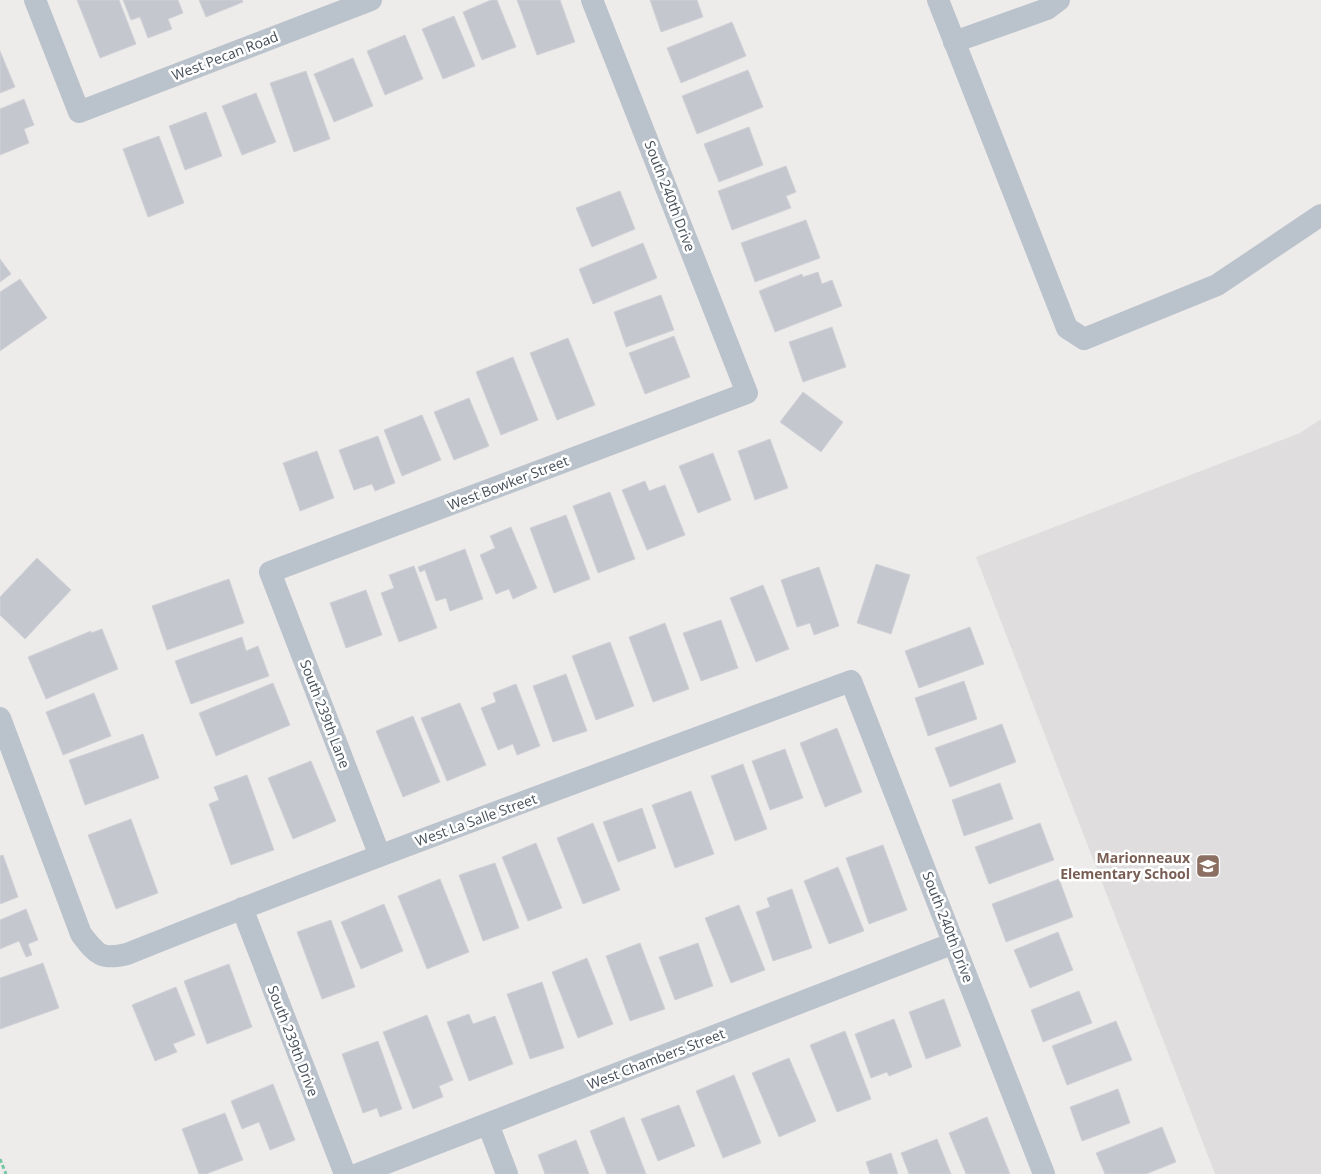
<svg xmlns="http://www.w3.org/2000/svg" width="1321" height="1174" viewBox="0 0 1321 1174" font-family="'Open Sans',sans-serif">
  <rect width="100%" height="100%" fill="#eeebeb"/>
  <path fill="#dfdddd" d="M1321 419V1174H1215L976 557 1300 433Z"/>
  <path fill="#c5c7ce" stroke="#d0d2d7" d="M77 0H119L136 44 100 58Z
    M123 0H178L183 13 168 19 172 29 148 38 140 17 131 20Z
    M199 0H242L243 2 206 17Z
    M491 0H497L516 47 482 60 463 12Z
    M517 0H560L575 42 537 55Z
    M650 0H697L703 17 661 32Z
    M454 16 475 66 443 79 422 29Z
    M732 22 746 56 681 83 667 48Z
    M405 35 423 79 385 95 367 51Z
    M0 51 15 87 0 93Z
    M353 58 373 106 334 122 314 74Z
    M748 70 763 107 697 134 682 96Z
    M306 71 330 139 294 152 270 83Z
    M256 93 276 142 242 155 222 106Z
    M24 99 34 125 24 129 29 143 0 155V109Z
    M206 112 222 156 185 170 169 126Z
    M749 127 763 165 719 182 704 144Z
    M159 136 184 203 148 217 123 149Z
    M786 166 796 192 786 196 791 208 732 230 718 191Z
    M620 191 635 229 592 247 576 208Z
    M806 220 820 258 755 282 741 243Z
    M643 243 657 278 593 304 579 269Z
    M0 259 11 274 0 282Z
    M818 272 822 284 832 280 842 306 775 332 759 291 802 274 803 277Z
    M20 279 47 318 0 351V292Z
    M661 295 674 330 626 347 614 312Z
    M832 327 846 367 803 382 789 342Z
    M674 336 690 377 645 394 629 353Z
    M568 338 595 405 557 420 530 353Z
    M513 357 538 420 501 435 476 372Z
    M803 392 843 422 821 452 780 422Z
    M469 398 489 446 454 460 434 412Z
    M422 415 441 460 402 476 384 430Z
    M378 436 395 483 375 491 372 484 354 490 339 450Z
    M770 439 788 488 755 500 738 451Z
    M317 451 334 498 300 511 283 463Z
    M713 453 731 500 698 513 679 466Z
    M645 481 649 491 665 485 685 535 647 550 622 490Z
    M610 492 635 559 598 573 573 506Z
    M566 515 590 579 554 593 530 528Z
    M511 527 537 588 513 599 509 589 496 594 480 555 495 548 490 536Z
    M465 549 483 599 450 611 446 598 436 601 425 570 420 572 418 567Z
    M37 558 71 590 25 639 0 615V597Z
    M876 564 910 575 891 634 857 623Z
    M414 566 437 628 399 642 381 593 394 588 389 575Z
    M819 567 839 626 814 635 810 623 797 627 781 580Z
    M229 579 244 623 167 650 152 606Z
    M763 585 789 649 756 662 730 598Z
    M366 590 382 635 346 648 330 603Z
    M721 620 738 668 701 681 683 633Z
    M665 623 689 689 653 702 629 637Z
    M970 627 984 664 919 688 905 651Z
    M102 629 118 669 46 699 28 657 91 631V633Z
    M242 637 246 651 258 646 269 676 191 704 175 661Z
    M610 642 634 706 596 720 572 656Z
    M566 674 587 731 553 742 533 686Z
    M964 681 977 719 928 736 915 698Z
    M273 683 290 725 216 756 199 713Z
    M516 684 540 746 517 755 513 744 498 750 481 708 496 702 493 693Z
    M94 693 111 736 63 755 46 712Z
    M460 703 486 765 447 781 421 718Z
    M413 716 440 782 403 797 376 731Z
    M1002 724 1016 762 950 787 935 748Z
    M837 728 862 792 825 807 800 743Z
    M143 734 159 778 85 805 69 760Z
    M785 749 803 798 770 810 752 761Z
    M311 761 336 821 293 839 268 778Z
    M743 764 767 829 735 841 711 776Z
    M247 775 274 850 231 865 209 804 219 800 214 787Z
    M1000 783 1013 819 964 836 952 800Z
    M691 791 714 854 675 868 652 805Z
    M642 808 656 848 618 862 603 822Z
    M131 819 158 893 116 909 88 835Z
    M593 823 620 890 583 904 557 838Z
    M1040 823 1054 860 989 884 975 847Z
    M536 843 562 908 528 921 502 857Z
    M883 845 907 910 869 924 846 858Z
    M3 855 18 897 0 904V856Z
    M495 863 519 928 483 941 459 875Z
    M838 867 864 931 829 944 804 881Z
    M440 879 469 952 427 969 398 896Z
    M1059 879 1073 917 1006 942 992 904Z
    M792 889 812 948 773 961 756 912 770 907 767 898Z
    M384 904 403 951 361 969 341 922Z
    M739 905 765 970 731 983 705 918Z
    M26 909 38 940 28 944 32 955 26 957 19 941 0 949V920Z
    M331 920 355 987 322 999 297 932Z
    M1058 932 1073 970 1030 988 1014 950Z
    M640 943 665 1009 630 1021 606 956Z
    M698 943 713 986 675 1000 659 957Z
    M587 958 613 1024 578 1038 552 972Z
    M43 963 59 1008 0 1029V978Z
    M229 964 252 1027 207 1044 184 981Z
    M542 982 564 1048 530 1059 507 994Z
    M176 987 195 1035 173 1044 177 1052 155 1061 132 1005Z
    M1079 991 1092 1023 1043 1042 1031 1010Z
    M944 999 961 1046 926 1059 909 1012Z
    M469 1014 473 1024 495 1016 513 1064 469 1081 447 1022Z
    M427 1015 453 1080 439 1086 443 1097 413 1109 383 1032Z
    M894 1019 912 1067 889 1076 887 1072 871 1078 855 1034Z
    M1116 1021 1132 1060 1067 1085 1052 1046Z
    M845 1031 871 1099 837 1112 810 1045Z
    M378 1041 402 1109 380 1117 377 1108 363 1113 342 1054Z
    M789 1058 816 1121 779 1137 752 1073Z
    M734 1075 761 1143 723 1158 696 1091Z
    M273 1084 295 1140 270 1150 259 1122 242 1129 231 1101Z
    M1118 1089 1130 1123 1082 1141 1070 1107Z
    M679 1105 695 1146 658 1161 641 1119Z
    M225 1113 243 1160 206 1174H199L182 1129Z
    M624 1117 646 1174H607L590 1131Z
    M987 1117 1010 1174H966L949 1133Z
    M1162 1127 1176 1162 1146 1174H1105L1096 1153Z
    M937 1139 951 1174H909L901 1153Z
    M576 1140 589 1174H545L538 1155Z
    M891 1153 898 1174H870L866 1162Z"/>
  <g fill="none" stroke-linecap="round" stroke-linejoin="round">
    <path stroke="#74c7a2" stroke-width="3" stroke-dasharray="4 2.5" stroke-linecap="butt" d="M0 1159 6 1174"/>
    <path stroke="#bac2cb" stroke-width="22" d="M35 0 79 112 371 0
      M938 0 1067 328 1084 339 1217 285 1321 215
      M954 42 1047 9 1059 0
      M0 718 81 934C97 955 101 960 127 954 367 858 610 770 851 681L1044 1174
      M380 856 270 572 747 393 592 0
      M242 908 345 1174
      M488 1124 507 1174
      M358 1174 954 943"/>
  </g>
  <defs>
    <symbol id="school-square" viewBox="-11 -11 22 22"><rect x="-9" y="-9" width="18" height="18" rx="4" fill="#8d6e63" stroke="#fff"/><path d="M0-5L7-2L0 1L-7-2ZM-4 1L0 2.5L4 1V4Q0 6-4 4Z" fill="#fff"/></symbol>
  </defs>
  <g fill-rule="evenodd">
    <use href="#school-square" x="1194" y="852" width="28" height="28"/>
  </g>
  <g text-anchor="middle" stroke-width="5" stroke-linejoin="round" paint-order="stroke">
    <g font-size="14" fill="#454e58" stroke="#fff">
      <text transform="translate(225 56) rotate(-21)" y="5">West Pecan Road</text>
      <text transform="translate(670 196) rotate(69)" y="5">South 240th Drive</text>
      <text transform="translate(508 483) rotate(-21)" y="5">West Bowker Street</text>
      <text transform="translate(325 714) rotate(69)" y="5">South 239th Lane</text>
      <text transform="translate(476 820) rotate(-20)" y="5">West La Salle Street</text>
      <text transform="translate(948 927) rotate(69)" y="5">South 240th Drive</text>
      <text transform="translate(293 1041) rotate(69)" y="5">South 239th Drive</text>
      <text transform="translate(656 1059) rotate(-21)" y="5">West Chambers Street</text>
    </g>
    <g font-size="14" font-weight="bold" fill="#785e54" stroke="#fff" text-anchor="end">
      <text x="1190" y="863">Marionneaux<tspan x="1190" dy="16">Elementary School</tspan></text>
    </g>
  </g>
</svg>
